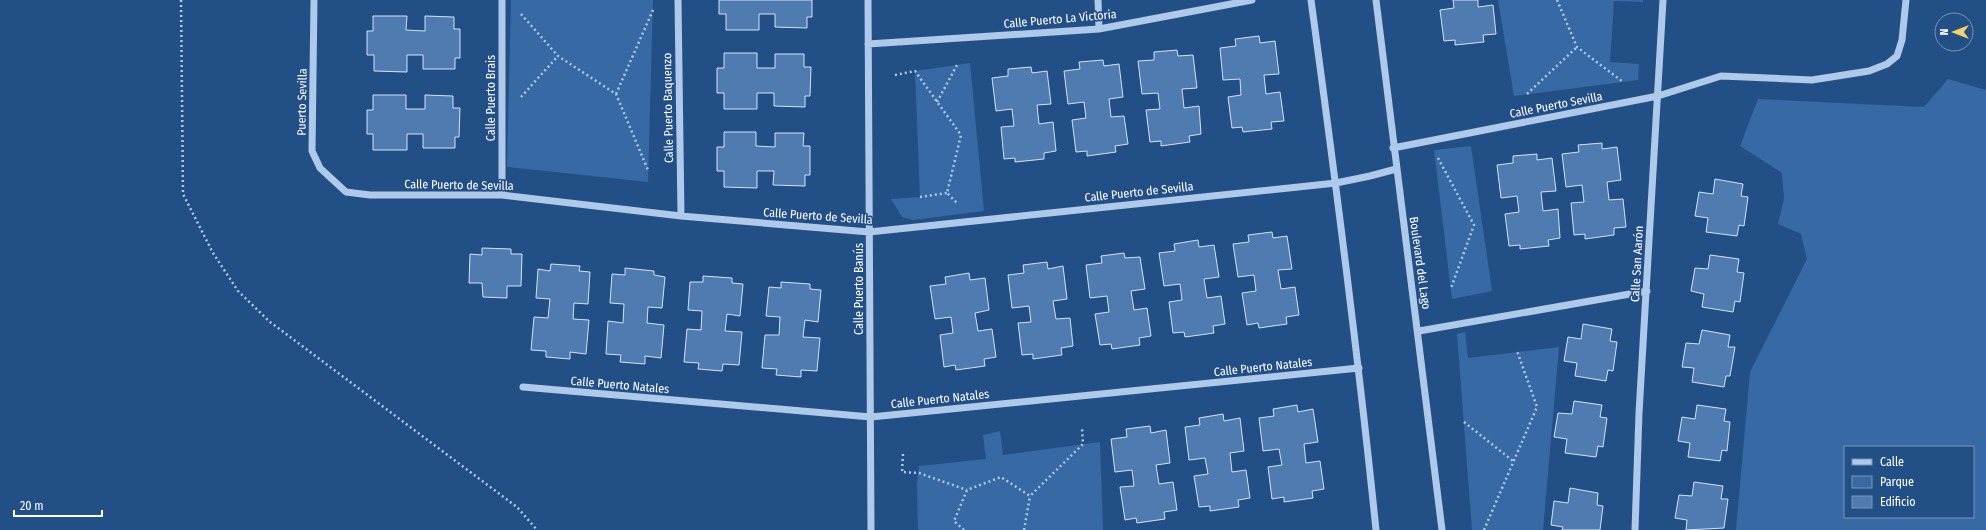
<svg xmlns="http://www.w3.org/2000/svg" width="1986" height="530" viewBox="0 0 1986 530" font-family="'Fira Sans Condensed',sans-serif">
  <rect width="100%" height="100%" fill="#234f87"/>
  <path fill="#3769a4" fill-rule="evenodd" d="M511 0H653L648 182 507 167Z
    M1498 0H1643V2L1614 1 1610 62 1639 64 1638 80 1514 96Z
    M970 63 984 211 913 220 902 217 891 199 920 197 915 71Z
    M1948 79 1986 90V530H1736L1750 372 1807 259 1801 234 1778 224 1784 199 1782 173 1740 146 1758 99 1924 107ZM1845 447H1973V517H1845Z
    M1471 146 1492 291 1452 299 1434 150Z
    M1465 332 1468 358 1559 347 1543 530H1472L1457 334Z
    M1000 431 1003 455 1100 442 1103 530H918L917 483 919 466 986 459 983 435Z"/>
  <path fill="#507bb1" stroke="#d2e3f7" d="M719 0H812V17H807V28L775 27V14H759V30H726V14H719Z
    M1453 0H1478V7L1493 5 1496 34 1483 35 1484 42 1455 45V40L1444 41 1440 10 1454 8Z
    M373 16H407L406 30 425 31V16L454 17V29H460V58H455V69H423V55H407V72L374 71V55H367V31H373Z
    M1259 36 1260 43 1275 41 1279 74 1264 75 1266 94 1280 92 1284 121 1271 122 1272 129 1243 132 1242 127 1232 128 1228 97 1241 95 1240 79 1223 80 1220 48 1236 46 1235 39Z
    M1177 50 1178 56 1193 55 1197 88 1182 89 1184 108 1199 106 1201 134 1189 136 1190 142 1161 146V141L1150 142 1146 110 1160 109 1158 93 1142 94 1138 61 1154 60V52Z
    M724 53H757V68H775V54H804V67H811L810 96H805V107L774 106V93H757V109H724V93H717V68H724Z
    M1103 60 1104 66 1119 64 1123 97 1109 99 1111 117 1124 116 1128 144 1115 146 1116 152 1087 156V151L1076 152 1072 120 1086 118 1084 102 1068 104 1064 71 1080 69 1079 62Z
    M1031 67 1032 73 1047 71 1051 104 1037 105 1039 124 1053 122 1056 151 1044 153V159L1015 162V158L1004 159 1001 127 1014 126 1012 109 996 111 992 78 1008 76V69Z
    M373 95H406V109H425V95L453 96V108H460L459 137H455V148H423V134H407V150H373V134H367V110H373Z
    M724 132H756V146L775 147V133H804L803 146H810V175H805V186L773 185 774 171H757V188L724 187V171H717V147H724Z
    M1602 143V149L1617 147 1621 180 1607 182 1609 200 1623 199 1626 227 1614 228V235L1585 239V234L1574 235 1571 203 1584 202 1582 185 1566 187 1562 154 1579 152 1578 145Z
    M1537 154V160L1552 158 1556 191 1541 192 1543 211 1558 209 1560 238 1548 240 1549 246 1520 249V245L1509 246 1505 214 1519 212 1517 196 1501 198 1497 165 1513 163V156Z
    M1715 179 1743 184 1741 196 1748 197 1744 226 1739 225 1737 236 1706 232 1708 218 1695 216 1699 192 1713 194Z
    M1272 232 1273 238 1287 236 1292 269 1278 270 1281 289 1295 287 1299 315 1286 317 1287 324 1259 328 1258 323 1247 325 1242 293 1256 291 1254 275 1238 277 1233 244 1249 242 1248 235Z
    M1198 240 1199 247 1214 245 1219 277 1204 279 1207 298 1221 296 1225 324 1213 326 1214 333 1185 337 1184 332 1173 333 1169 302 1182 300 1180 284 1164 286 1159 253 1175 251 1174 244Z
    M482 248 511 249V254H522L521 286H507V298L483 297 482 283H469L470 254 482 255Z
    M1124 253 1125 258 1140 257 1145 289 1131 291 1134 310 1147 308 1151 336 1139 338 1140 345 1112 349 1111 344 1100 345 1095 314 1109 312 1107 296 1090 298 1086 265 1102 263 1101 256Z
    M1710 255 1739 259 1737 272 1744 273 1740 302 1735 301 1733 312 1702 307 1704 294 1691 291 1695 268 1708 269Z
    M1047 262 1048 269 1063 266 1067 299 1053 301 1056 319 1070 318 1073 346 1061 348 1062 355 1033 359V354L1022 355 1018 323 1031 322 1029 306 1012 308 1008 275 1024 273 1023 265Z
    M551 264 580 266 579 271 590 272 588 304 574 303 573 319 589 320 586 354 570 352V359L546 357V351L531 350 534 317 548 318 550 299 536 298 538 269 550 271Z
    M625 268 654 271V275L665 277 662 308 648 307 647 323 664 325 661 358 645 356V364L620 362 621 355 606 354 608 321 623 323 624 304 610 303 612 274 625 275Z
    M969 273 970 280 985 278 989 310 975 313 978 331 992 329 996 357 984 359 985 366 956 370 955 365 944 367 940 335 953 333 951 317 935 319 930 286 946 284 945 277Z
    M703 276 732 278V283L743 284 740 316 727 314 725 331 742 332 739 365 723 364 722 371 698 369 699 363 684 362 687 329 701 330 702 311 688 310 690 282H703Z
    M781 282 810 284V289L821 290 818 322 805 320 803 337 820 338 817 371 801 370V377L776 375 777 369 762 368 765 335H779L780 317 766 316 769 287 781 288Z
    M1583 324 1612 329 1610 341 1617 342 1613 371 1608 370 1606 381 1575 376 1577 363 1564 361 1568 337 1581 339Z
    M1702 330 1730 335 1728 347H1735L1730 376H1726L1724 387 1692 382 1694 368 1682 367 1686 343 1699 344Z
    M1574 401 1602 405 1600 417 1607 418 1603 447 1598 446 1596 457 1565 453 1567 439 1554 437 1558 413 1572 414Z
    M1297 405 1298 412 1313 409 1318 442 1304 444 1306 463 1320 461 1324 489 1312 491 1313 498 1284 502V497L1272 499 1268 467 1282 465 1279 449 1263 451 1259 418 1274 416 1273 409Z
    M1697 405 1726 409 1724 421 1730 422 1727 451 1722 450 1720 461 1688 457 1690 443 1678 441 1682 417 1695 419Z
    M1223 414 1224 421 1240 418 1244 451 1230 453 1232 472 1246 470 1250 498 1238 500 1239 507 1210 511V506L1199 507 1194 476 1208 474 1205 458 1189 460 1185 427 1200 425 1199 418Z
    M1150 426 1151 433 1166 430 1170 463 1156 465 1159 484 1173 482 1177 510 1164 512 1165 519 1137 523 1136 518 1125 520 1120 487 1134 486 1132 470 1115 472 1111 439 1127 437 1126 429Z
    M1694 482 1723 486 1721 499H1728L1724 528 1686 530 1687 520 1675 518 1679 495 1692 496Z
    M1570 488 1598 493 1597 505 1603 506 1600 530H1562L1563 527 1551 525 1554 501 1568 503Z"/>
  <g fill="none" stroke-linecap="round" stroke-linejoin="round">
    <path stroke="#aec9e9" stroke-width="2.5" stroke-dasharray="2 3" stroke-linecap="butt" d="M181 0 183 194 213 253 238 291 270 322 517 507 537 530
      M1557 0 1577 47 1623 82
      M521 14 558 56 616 94 648 170
      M895 75 915 71 961 135 947 193 958 204
      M616 94 653 10
      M1527 94 1577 47
      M521 97 558 56
      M937 102 957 65
      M1438 158 1474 225 1451 288
      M920 197 947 193
      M1464 422 1513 461
      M903 454 902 472 919 473 967 490
      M964 530 954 521 967 490 1001 477 1030 496 1083 444 1082 429
      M1024 530 1030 496
      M1484 530 1537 407 1517 351"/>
    <path stroke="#aec9e9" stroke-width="7" d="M314 0 312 151 320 168 346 192 370 195H502L681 216 869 232 1336 183 1370 176 1396 169
      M502 0V195
      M678 0 681 216
      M868 0 871 530
      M1098 0 1099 29
      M1311 0C1335 176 1358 353 1376 530
      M1376 0C1397 177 1421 353 1442 530
      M868 44 1099 29 1252 0
      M1393 148 1658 96 1721 76 1812 80 1869 71 1887 64 1897 56 1902 40 1906 0
      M1419 331 1647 291
      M523 387 871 417 1359 368
      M1635 530 1639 413 1663 0"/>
  </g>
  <g text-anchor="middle" stroke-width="3.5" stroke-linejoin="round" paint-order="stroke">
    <g font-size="12" fill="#fff" stroke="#234f87">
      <text transform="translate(1060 19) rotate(-5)" y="4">Calle Puerto La Victoria</text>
      <text transform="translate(491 98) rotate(-90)" y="4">Calle Puerto Brais</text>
      <text transform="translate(302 102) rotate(-89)" y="4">Puerto Sevilla</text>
      <text transform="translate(1556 105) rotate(-11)" y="4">Calle Puerto Sevilla</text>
      <text transform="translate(668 108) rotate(-91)" y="4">Calle Puerto Baquenzo</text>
      <text transform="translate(459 185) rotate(1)" y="4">Calle Puerto de Sevilla</text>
      <text transform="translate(1139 192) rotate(-6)" y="4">Calle Puerto de Sevilla</text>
      <text transform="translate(818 216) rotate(4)" y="4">Calle Puerto de Sevilla</text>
      <text transform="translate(1420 263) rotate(82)" y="4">Boulevard del Lago</text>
      <text transform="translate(1637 264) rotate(-87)" y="4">Calle San Aarón</text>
      <text transform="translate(859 289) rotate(-90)" y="4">Calle Puerto Banús</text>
      <text transform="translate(1263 367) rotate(-6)" y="4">Calle Puerto Natales</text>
      <text transform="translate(620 385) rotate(5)" y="4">Calle Puerto Natales</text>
      <text transform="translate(940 399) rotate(-6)" y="4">Calle Puerto Natales</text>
    </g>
  </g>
  <rect x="1844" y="446" width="130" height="72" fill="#234f87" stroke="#7b95b7"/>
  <rect x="1852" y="459" width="20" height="6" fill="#aec9e9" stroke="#7b95b7"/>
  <text x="1880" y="466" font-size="12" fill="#ffffff">Calle</text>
  <rect x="1852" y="476" width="20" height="12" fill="#3769a4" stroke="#7b95b7"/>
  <text x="1880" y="486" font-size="12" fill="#ffffff">Parque</text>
  <rect x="1852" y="496" width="20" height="12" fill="#507bb1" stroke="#7b95b7"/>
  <text x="1880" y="506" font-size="12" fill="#ffffff">Edificio</text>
  <g transform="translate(1954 32) rotate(270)"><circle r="19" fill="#234f87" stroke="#7b95b7"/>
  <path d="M0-3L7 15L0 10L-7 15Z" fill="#f5ce70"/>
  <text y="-6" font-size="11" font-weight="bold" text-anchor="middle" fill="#ffffff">N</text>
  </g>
  <path d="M14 510v6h88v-6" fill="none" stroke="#ffffff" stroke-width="2"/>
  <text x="20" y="510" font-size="12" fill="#ffffff" stroke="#234f87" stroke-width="3" paint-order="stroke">20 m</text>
</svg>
